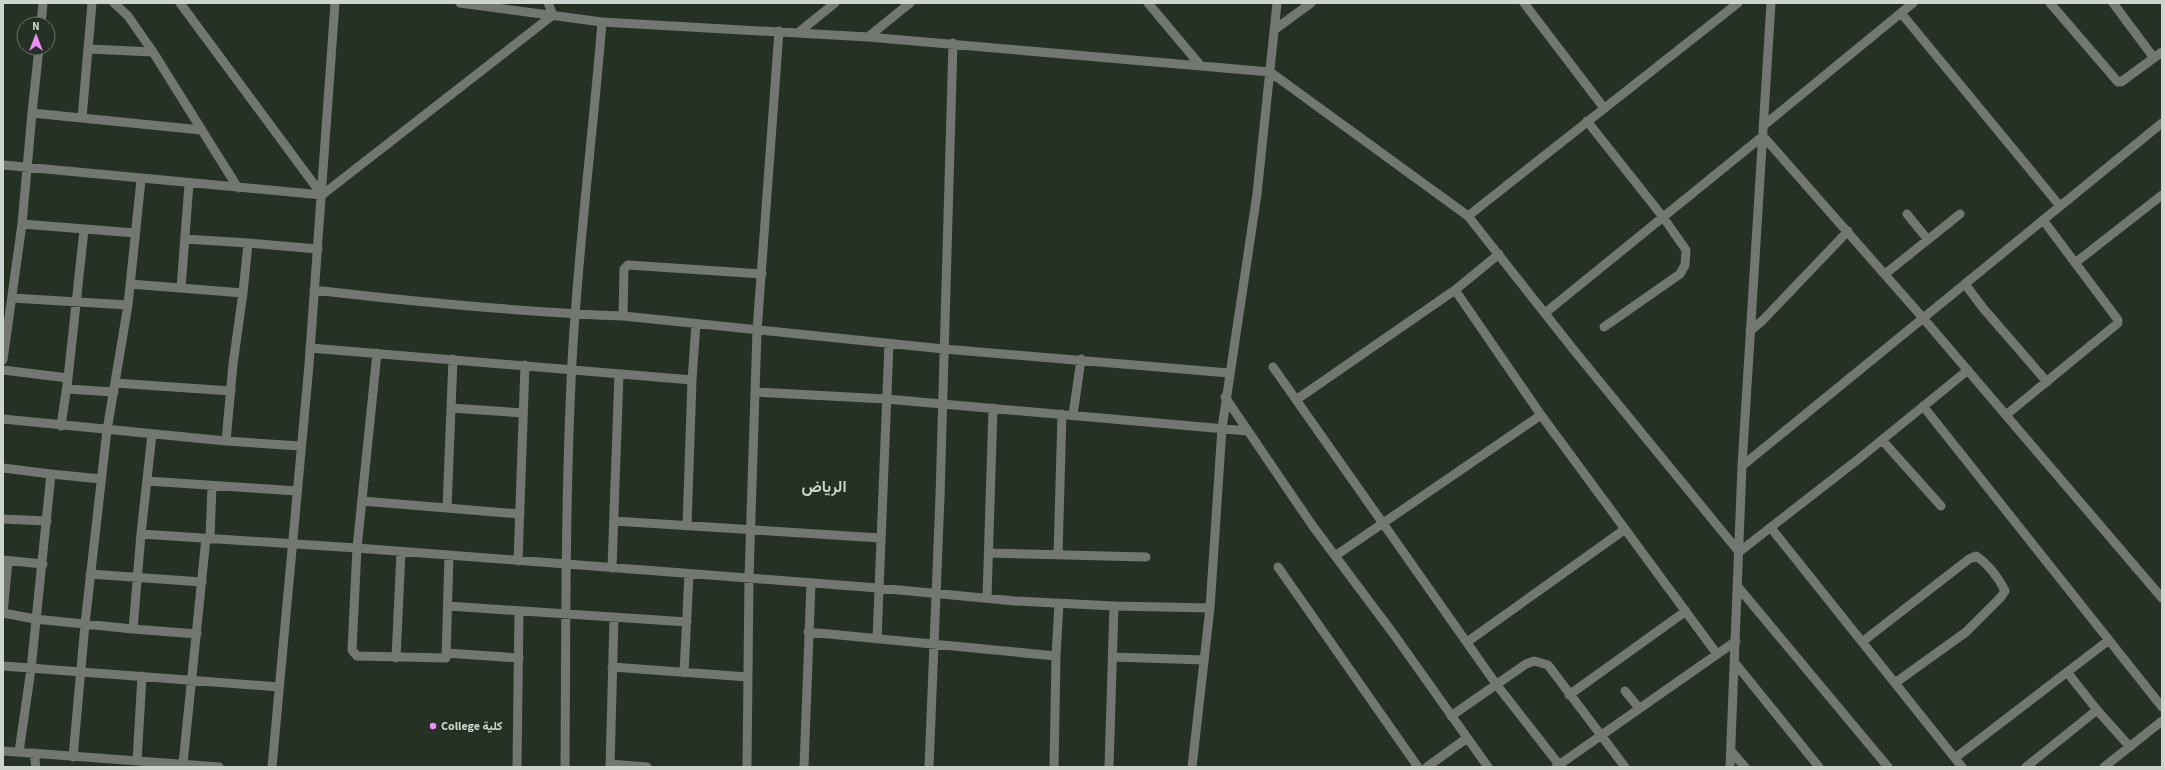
<svg xmlns="http://www.w3.org/2000/svg" width="2165" height="770" viewBox="0 0 2165 770" font-family="'Source Sans 3',Vazirmatn,sans-serif">
  <rect width="100%" height="100%" fill="#263126"/>
  <g fill="none" stroke-linecap="round" stroke-linejoin="round">
    <path stroke="#727771" stroke-width="9" d="M114 3 128 16 153 52 238 188
      M180 3 322 195
      M460 3 602 22 868 37 1270 72 1468 216 1573 349 1739 552 1856 461 1968 370
      M1148 3 1200 65
      M1524 3 1604 108
      M2050 3 2118 82H2121L2162 52
      M2113 3 2154 58
      M1901 13 2060 206
      M41 24 43 3
      M1274 30 1311 3
      M799 32 835 3
      M868 37 910 3
      M39 48 32 113 201 130
      M88 49 153 52
      M82 118 92 3
      M1587 121 1663 217 1686 250 1685 265 1680 274 1604 327
      M1763 126 1913 3
      M3 165 322 195 553 15 548 3
      M1907 214 1928 240
      M1468 216 1738 3
      M22 224 135 233
      M185 239 248 243 243 293
      M248 243 318 249
      M2075 263 2162 195
      M1885 274 1960 214
      M130 284 243 293 233 364 226 441
      M1965 284 1983 308 2047 382
      M181 288 189 184
      M314 290C417 302 520 312 623 316L944 349 1229 373
      M1455 290 1541 415 1717 654
      M12 298 128 305
      M1545 313 1763 136 1923 318 2162 598
      M623 316 624 269 628 265 762 274
      M1750 331 1763 320 1848 231
      M310 348 692 380
      M377 353 357 548 352 650 357 656 446 658 449 555
      M3 360 22 224 32 113
      M1273 367 1496 684 1561 767
      M3 370 68 378 61 426
      M68 378 84 230
      M115 383 231 391
      M67 389 114 392
      M755 392 886 399 1248 431
      M1225 397 1312 525 1395 636 1488 767
      M1296 400 1455 290 1499 254
      M1923 406 2162 707
      M451 408 523 413
      M1073 415 1081 359
      M2006 415 2118 323V320L2043 220
      M3 419 226 441 300 446
      M152 434 141 534 357 548 878 588 1015 601 1114 606 1210 608
      M1882 440 1941 506
      M1742 466 2162 123
      M3 468 51 474 31 669 19 752
      M51 474 101 479
      M147 481 297 491
      M362 501 520 514
      M447 508 453 359
      M3 519 47 521
      M614 521 880 538
      M687 526 692 380 696 324
      M1771 528 1962 767
      M210 538 212 486
      M989 553 1146 557
      M1058 555 1062 414
      M1335 556 1541 415
      M3 560 43 564
      M518 561 525 365
      M1278 567 1418 767
      M612 568 619 374
      M90 574 202 582
      M1738 587 1888 767
      M987 598 993 408
      M448 606 687 622
      M3 613 35 619 133 629 141 534
      M3 613 8 561
      M133 629 197 634
      M808 632 1056 656
      M877 639 889 344
      M1467 642 1624 530
      M1862 642 1969 559 1976 556C1988 564 1999 578 2005 591L2001 597 1966 632 1895 683
      M446 653 519 658
      M1113 657 1204 660
      M396 658 401 552
      M1735 663 1819 767
      M3 666 279 687
      M612 667 748 677
      M2067 672 2097 710 2130 747
      M684 673 689 574
      M1625 691 1639 708
      M1569 695 1686 611
      M1451 716 1526 664 1534 661 1548 665 1625 767
      M3 751 219 767
      M1731 751 1745 767
      M34 753 36 767
      M73 757 85 624 107 430 128 305 141 180
      M1955 758 2109 640
      M137 761 142 676
      M183 764 206 538
      M610 764 647 767
      M272 767 309 365 335 3
      M517 767 519 611
      M565 767C566 632 565 497 572 362 578 248 593 135 602 22
      M610 767 614 618
      M747 767 749 578 757 331 779 31
      M804 767 811 583
      M929 767 940 497 953 43
      M1054 767 1056 656 1059 603
      M1109 767 1114 606
      M1192 767 1210 608 1222 428 1257 194 1277 3
      M1427 767 1467 738
      M1556 767 1736 641
      M1730 767 1742 466 1771 3
      M2026 767 2097 710
      M2104 767 2162 721"/>
  </g>
  <circle fill="#ef8bf7" stroke="#263126" stroke-width="1.5" cx="433" cy="726" r="4"/>
  <g text-anchor="middle" stroke-width="3" stroke-linejoin="round" paint-order="stroke">
    <g font-size="12" font-weight="bold" fill="#cdd4cd" stroke="#263126" text-anchor="start">
      <text x="441" y="730">College كلية</text>
    </g>
    <g font-size="16" font-weight="bold" fill="#c9d7c9" stroke="#263126">
      <text x="824" y="492">الرياض</text>
    </g>
  </g>
  <rect width="2165" height="770" fill="none" stroke="#cdd4cd" stroke-width="8"/>
  <g transform="translate(36 36)"><circle r="19" fill="#263126" stroke="#697269"/>
  <path d="M0-3L7 15L0 10L-7 15Z" fill="#ef8bf7"/>
  <text y="-6" font-size="11" font-weight="bold" text-anchor="middle" fill="#cdd4cd">N</text>
  </g>
</svg>
